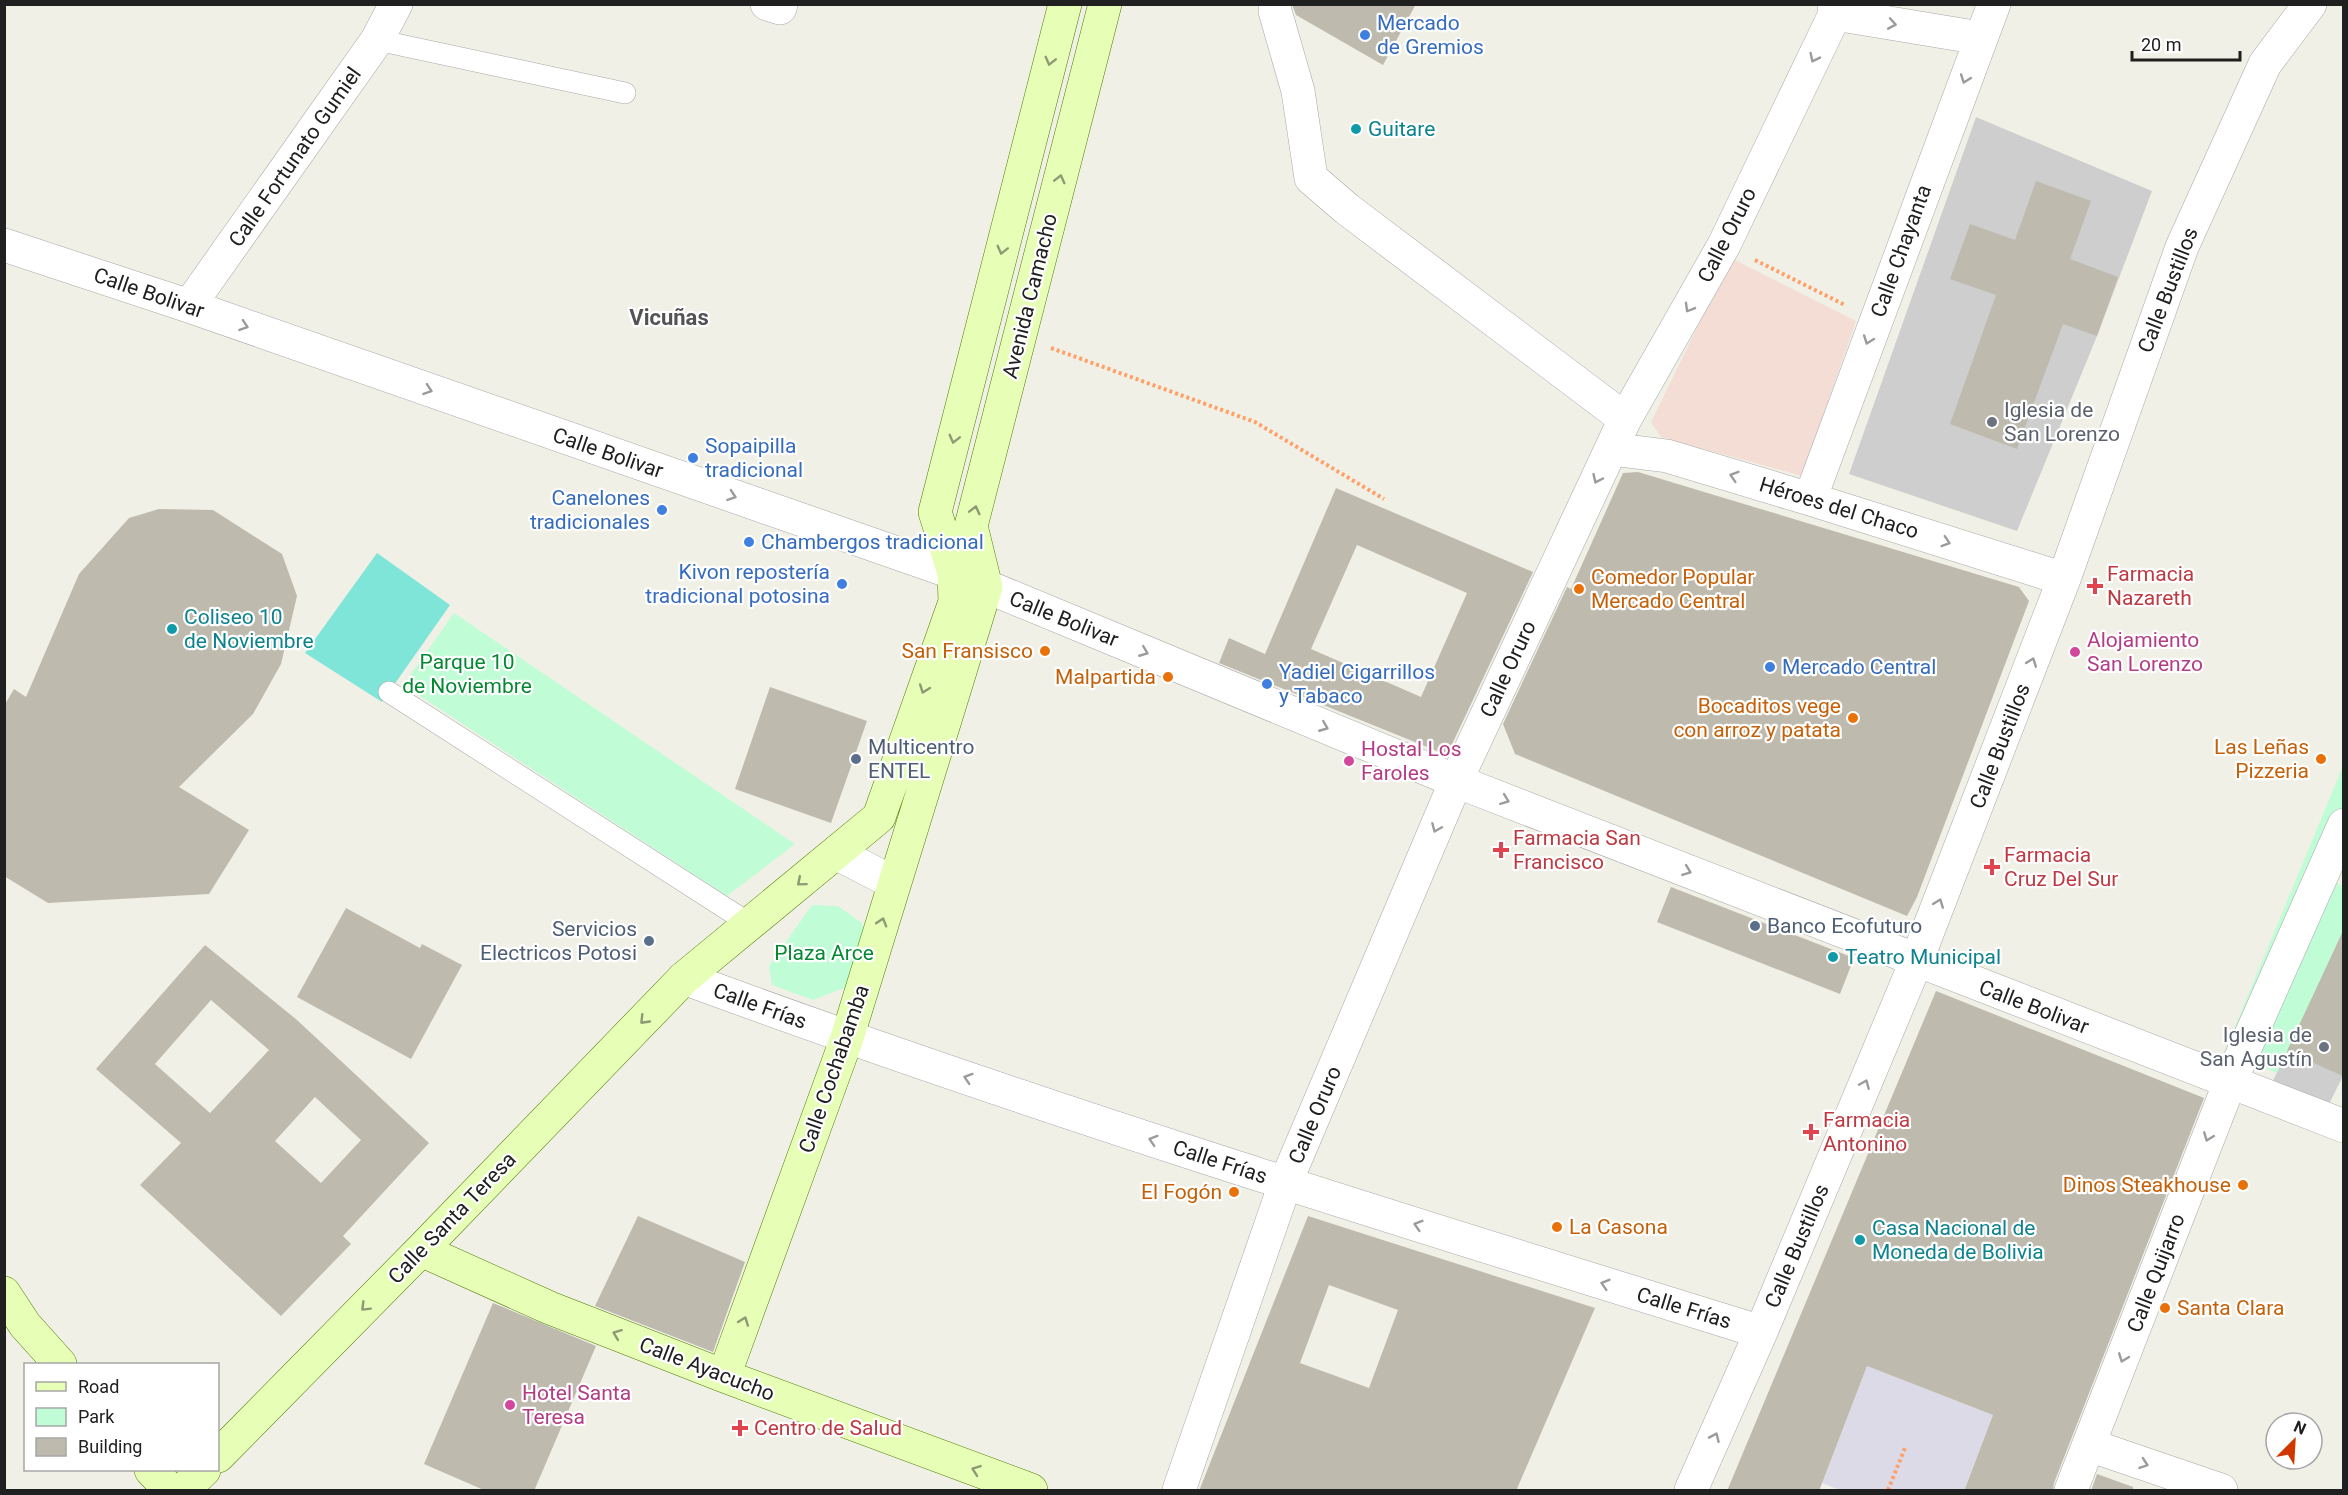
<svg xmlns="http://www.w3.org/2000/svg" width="2348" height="1495" viewBox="0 0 2348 1495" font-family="Roboto,sans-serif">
  <rect width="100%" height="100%" fill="#f1f0e6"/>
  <path fill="#f3ddd4" d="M1731 258 1856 321 1802 476 1661 437 1651 422Z"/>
  <path fill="#cecece" d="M1976 117 2152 191 2097 336 2017 531 1849 474Z
    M2343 931V1076L2329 1104 2272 1083Z"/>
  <path fill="#c0fdd6" d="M454 613 795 844 727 896 403 685Z
    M2343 766V851L2330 880 2343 886V931L2277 1073 2224 1053Z
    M812 905 838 906 862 923 867 948 849 986 813 1000 772 985 769 966Z"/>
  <path fill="#7fe5d9" d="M377 553 450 605 382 702 305 653Z"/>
  <path fill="#dddae7" d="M1867 1366 1993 1415 1964 1490H1840L1822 1483Z"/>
  <path fill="#bebaae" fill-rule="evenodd" d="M1292 4H1416L1383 65 1296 15Z
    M2036 181 2091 201 2070 259 2118 277 2097 336 2063 324 2017 449 1950 424 1996 295 1950 279 1970 224 2015 240Z
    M1638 472 2019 587 2029 601 1917 897 1907 916 1515 754 1503 724 1567 587 1571 589 1623 473Z
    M1336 488 1533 572 1447 755 1219 663 1229 638 1265 654ZM1357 545 1467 593 1421 697 1311 649Z
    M159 509 213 510 282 554 297 596 281 664 253 714 179 787 249 830 209 894 48 903 4 876V706L14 689 26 697 79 574 129 518Z
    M770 687 867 721 831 823 735 789Z
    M1671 887 1854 958 1840 994 1657 922Z
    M346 908 420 948 422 944 462 965 411 1059 297 997Z
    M2343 931V1076L2287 1051Z
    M205 945 297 1020 429 1143 343 1236 351 1244 281 1316 140 1185 181 1143 96 1069ZM211 1000 269 1050 210 1113 155 1064ZM315 1097 361 1140 321 1183 275 1141Z
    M1936 991 2204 1098 2054 1483 2053 1491H1964L1993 1415 1867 1366 1819 1491H1727Z
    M638 1216 745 1262 713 1352 595 1306Z
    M1308 1216 1595 1308 1516 1491H1199ZM1329 1285 1398 1310 1369 1388 1300 1363Z
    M493 1303 596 1346 534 1491H486L424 1464Z
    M2097 1474 2133 1487V1491H2091Z"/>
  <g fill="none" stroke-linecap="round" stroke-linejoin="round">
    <defs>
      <path id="service" d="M377 40 625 93
        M389 692 750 924"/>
      <path id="pedestrian" d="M1275 11 1298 91 1311 178 1347 209 1625 419
        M2230 1082 2344 825"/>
      <path id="minor" d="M767 4 780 8 781 4
        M1835 14 1980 38
        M4 245 189 306 954 573 1456 781 2344 1126
        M189 306 377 40 396 4
        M1611 449 1667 456 1810 499 2064 579
        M1810 499 1994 4
        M836 853 894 883
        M684 978C1039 1109 1400 1220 1761 1332
        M2089 1445 2221 1490
        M1179 1490 1285 1184 1456 781 1625 419 1724 245 1835 14 1834 4
        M1691 1490 1761 1332 1916 962 2064 579 2182 247 2265 64 2310 4
        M2071 1490 2230 1082"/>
      <path id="secondary" d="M421 1250 550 1308 724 1376 1031 1490
        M4 1293 25 1325 60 1364
        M724 1376 847 1038 986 587 971 526 1105 4
        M218 1456 421 1250 684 978 879 817 955 602 954 573 935 512 1065 4
        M151 1470 170 1490
        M183 1490 204 1470"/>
    </defs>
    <use href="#service" stroke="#a7a7a7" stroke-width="22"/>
    <use href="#pedestrian" stroke="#a7a7a7" stroke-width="34"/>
    <use href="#minor" stroke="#a7a7a7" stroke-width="34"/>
    <use href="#secondary" stroke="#4e7e00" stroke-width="34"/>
    <path stroke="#ffa069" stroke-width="4" stroke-dasharray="3 3" stroke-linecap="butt" d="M1755 260 1845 305
      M1051 348 1255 422 1384 499
      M1888 1490 1905 1448"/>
    <use href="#service" stroke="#fff" stroke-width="21"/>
    <use href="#pedestrian" stroke="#fff" stroke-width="33"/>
    <use href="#minor" stroke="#fff" stroke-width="33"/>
    <use href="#secondary" stroke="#e7feb7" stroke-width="33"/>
  </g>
  <defs><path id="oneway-chevron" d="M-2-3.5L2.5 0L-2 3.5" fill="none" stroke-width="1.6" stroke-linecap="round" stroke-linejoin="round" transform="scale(1.5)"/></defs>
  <g stroke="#9b9b9b">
    <use href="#oneway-chevron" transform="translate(1892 24) rotate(10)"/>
    <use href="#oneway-chevron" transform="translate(1814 58) rotate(116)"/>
    <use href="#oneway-chevron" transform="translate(1965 79) rotate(110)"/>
    <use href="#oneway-chevron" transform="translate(1689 308) rotate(120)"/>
    <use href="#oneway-chevron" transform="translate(244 326) rotate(19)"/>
    <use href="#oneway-chevron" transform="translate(1868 340) rotate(110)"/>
    <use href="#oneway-chevron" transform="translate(428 390) rotate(19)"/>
    <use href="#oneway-chevron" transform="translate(1734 476) rotate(-163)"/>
    <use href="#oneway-chevron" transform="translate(1597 479) rotate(115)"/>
    <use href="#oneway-chevron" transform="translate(732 496) rotate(19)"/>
    <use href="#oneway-chevron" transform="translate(1946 542) rotate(18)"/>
    <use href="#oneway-chevron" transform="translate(1144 652) rotate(22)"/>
    <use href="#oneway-chevron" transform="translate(2032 662) rotate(-69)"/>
    <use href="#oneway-chevron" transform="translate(1324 727) rotate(22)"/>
    <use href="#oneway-chevron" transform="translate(1505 800) rotate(21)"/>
    <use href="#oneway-chevron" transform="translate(1436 828) rotate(113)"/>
    <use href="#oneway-chevron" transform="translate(1687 871) rotate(21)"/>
    <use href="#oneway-chevron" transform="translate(1939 903) rotate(-69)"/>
    <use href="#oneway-chevron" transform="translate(968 1078) rotate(-162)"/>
    <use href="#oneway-chevron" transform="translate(1865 1084) rotate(-67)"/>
    <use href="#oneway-chevron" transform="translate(2208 1137) rotate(111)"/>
    <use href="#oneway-chevron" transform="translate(1153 1140) rotate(-162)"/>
    <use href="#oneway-chevron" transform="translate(1418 1225) rotate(-163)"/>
    <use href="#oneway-chevron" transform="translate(1605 1284) rotate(-163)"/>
    <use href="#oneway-chevron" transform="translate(2123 1358) rotate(111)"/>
    <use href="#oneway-chevron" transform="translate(1715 1437) rotate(-66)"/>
    <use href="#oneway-chevron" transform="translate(2144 1464) rotate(19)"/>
  </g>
  <g stroke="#8d9a73">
    <use href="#oneway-chevron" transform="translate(1050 61) rotate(104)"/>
    <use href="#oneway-chevron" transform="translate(1060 179) rotate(-76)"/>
    <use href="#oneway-chevron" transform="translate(1002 250) rotate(104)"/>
    <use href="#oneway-chevron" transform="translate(954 439) rotate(104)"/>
    <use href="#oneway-chevron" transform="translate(975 510) rotate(-76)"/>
    <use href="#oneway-chevron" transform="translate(924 689) rotate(110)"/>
    <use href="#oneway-chevron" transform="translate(801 882) rotate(140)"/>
    <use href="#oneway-chevron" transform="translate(882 922) rotate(-73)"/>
    <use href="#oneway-chevron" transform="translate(644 1020) rotate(134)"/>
    <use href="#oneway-chevron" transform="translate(365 1307) rotate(135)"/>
    <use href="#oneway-chevron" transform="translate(744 1321) rotate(-70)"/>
    <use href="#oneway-chevron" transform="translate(617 1334) rotate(-159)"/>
    <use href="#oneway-chevron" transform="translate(976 1470) rotate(-160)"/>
  </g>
  <g fill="#3f7fe0" stroke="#fff" stroke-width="2">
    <circle cx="1365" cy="35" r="6"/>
    <circle cx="693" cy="458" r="6"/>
    <circle cx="662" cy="510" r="6"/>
    <circle cx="749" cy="542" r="6"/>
    <circle cx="842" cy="584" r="6"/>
    <circle cx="1770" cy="667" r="6"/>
    <circle cx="1267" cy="684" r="6"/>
  </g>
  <g fill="#0f9aa8" stroke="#fff" stroke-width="2">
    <circle cx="1356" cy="129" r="6"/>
    <circle cx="172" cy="629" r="6"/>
    <circle cx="1833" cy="957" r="6"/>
    <circle cx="1860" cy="1240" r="6"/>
  </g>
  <g fill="#6b7280" stroke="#fff" stroke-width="2">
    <circle cx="1992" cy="422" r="6"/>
    <circle cx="2324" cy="1047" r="6"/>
  </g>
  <g fill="#e0444e" stroke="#fff" stroke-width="2">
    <path d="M2092 577h6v6h6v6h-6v6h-6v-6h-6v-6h6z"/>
    <path d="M1498 841h6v6h6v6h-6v6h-6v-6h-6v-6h6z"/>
    <path d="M1989 858h6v6h6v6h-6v6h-6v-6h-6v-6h6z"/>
    <path d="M1808 1123h6v6h6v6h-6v6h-6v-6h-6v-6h6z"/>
    <path d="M737 1419h6v6h6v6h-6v6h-6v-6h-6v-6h6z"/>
  </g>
  <g fill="#e8710a" stroke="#fff" stroke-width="2">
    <circle cx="1579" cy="589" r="6"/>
    <circle cx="1045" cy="651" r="6"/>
    <circle cx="1168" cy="677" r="6"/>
    <circle cx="1853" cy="718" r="6"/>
    <circle cx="2321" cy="759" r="6"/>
    <circle cx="2243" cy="1185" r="6"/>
    <circle cx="1234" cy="1192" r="6"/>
    <circle cx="1557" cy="1227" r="6"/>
    <circle cx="2165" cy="1308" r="6"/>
  </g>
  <g fill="#d1479c" stroke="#fff" stroke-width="2">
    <circle cx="2075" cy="652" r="6"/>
    <circle cx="1349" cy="761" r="6"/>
    <circle cx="510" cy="1405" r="6"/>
  </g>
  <g fill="#5c6f8a" stroke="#fff" stroke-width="2">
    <circle cx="856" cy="759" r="6"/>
    <circle cx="1755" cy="926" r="6"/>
    <circle cx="649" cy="941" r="6"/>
  </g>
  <g text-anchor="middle" stroke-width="4.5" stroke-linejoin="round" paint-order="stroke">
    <g font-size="21" fill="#366cbe" stroke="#fff" text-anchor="start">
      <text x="1377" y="30">Mercado<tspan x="1377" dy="24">de Gremios</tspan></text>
      <text x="705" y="453">Sopaipilla<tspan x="705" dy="24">tradicional</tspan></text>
      <text x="650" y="505" text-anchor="end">Canelones<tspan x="650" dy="24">tradicionales</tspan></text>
      <text x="761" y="549">Chambergos tradicional</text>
      <text x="830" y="579" text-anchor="end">Kivon repostería<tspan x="830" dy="24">tradicional potosina</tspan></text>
      <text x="1782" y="674">Mercado Central</text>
      <text x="1279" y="679">Yadiel Cigarrillos<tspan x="1279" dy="24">y Tabaco</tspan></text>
    </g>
    <g font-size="21" fill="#0d838f" stroke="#fff" text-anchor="start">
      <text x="1368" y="136">Guitare</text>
      <text x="184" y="624">Coliseo 10<tspan x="184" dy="24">de Noviembre</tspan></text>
      <text x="1845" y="964">Teatro Municipal</text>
      <text x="1872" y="1235">Casa Nacional de<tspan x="1872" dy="24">Moneda de Bolivia</tspan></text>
    </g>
    <g font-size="21" fill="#202020" stroke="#fff">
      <text transform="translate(295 157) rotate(-55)" y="7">Calle Fortunato Gumiel</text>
      <text transform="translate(1727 235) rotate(-63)" y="7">Calle Oruro</text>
      <text transform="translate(1901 251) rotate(-70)" y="7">Calle Chayanta</text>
      <text transform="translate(2168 290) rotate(-69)" y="7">Calle Bustillos</text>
      <text transform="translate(149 293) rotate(19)" y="7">Calle Bolivar</text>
      <text transform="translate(1030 296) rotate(-76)" y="7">Avenida Camacho</text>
      <text transform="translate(608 453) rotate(19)" y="7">Calle Bolivar</text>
      <text transform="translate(1839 508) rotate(17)" y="7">Héroes del Chaco</text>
      <text transform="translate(1064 619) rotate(22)" y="7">Calle Bolivar</text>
      <text transform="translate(1508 669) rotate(-65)" y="7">Calle Oruro</text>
      <text transform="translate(2000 746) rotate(-69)" y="7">Calle Bustillos</text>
      <text transform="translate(760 1006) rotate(20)" y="7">Calle Frías</text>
      <text transform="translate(2034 1007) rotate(21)" y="7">Calle Bolivar</text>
      <text transform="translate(834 1069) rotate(-71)" y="7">Calle Cochabamba</text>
      <text transform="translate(1315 1115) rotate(-67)" y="7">Calle Oruro</text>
      <text transform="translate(1220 1162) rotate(18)" y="7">Calle Frías</text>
      <text transform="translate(452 1218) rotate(-46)" y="7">Calle Santa Teresa</text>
      <text transform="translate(1797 1246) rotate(-67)" y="7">Calle Bustillos</text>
      <text transform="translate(2156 1273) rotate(-69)" y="7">Calle Quijarro</text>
      <text transform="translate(1684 1308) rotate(17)" y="7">Calle Frías</text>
      <text transform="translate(707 1369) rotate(21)" y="7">Calle Ayacucho</text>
    </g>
    <g font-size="21" fill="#5b616d" stroke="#fff" text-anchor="start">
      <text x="2004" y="417">Iglesia de<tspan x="2004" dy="24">San Lorenzo</tspan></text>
      <text x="2312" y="1042" text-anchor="end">Iglesia de<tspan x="2312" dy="24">San Agustín</tspan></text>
    </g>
    <g font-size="21" fill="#be3a42" stroke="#fff" text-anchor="start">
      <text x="2107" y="581">Farmacia<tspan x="2107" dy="24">Nazareth</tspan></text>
      <text x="1513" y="845">Farmacia San<tspan x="1513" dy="24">Francisco</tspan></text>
      <text x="2004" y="862">Farmacia<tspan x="2004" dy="24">Cruz Del Sur</tspan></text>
      <text x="1823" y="1127">Farmacia<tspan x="1823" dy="24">Antonino</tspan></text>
      <text x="754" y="1435">Centro de Salud</text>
    </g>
    <g font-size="21" fill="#c56008" stroke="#fff" text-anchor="end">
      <text x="1591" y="584" text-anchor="start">Comedor Popular<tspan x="1591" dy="24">Mercado Central</tspan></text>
      <text x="1033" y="658">San Fransisco</text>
      <text x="1156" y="684">Malpartida</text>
      <text x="1841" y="713">Bocaditos vege<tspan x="1841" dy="24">con arroz y patata</tspan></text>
      <text x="2309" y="754">Las Leñas<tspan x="2309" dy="24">Pizzeria</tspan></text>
      <text x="2231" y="1192">Dinos Steakhouse</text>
      <text x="1222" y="1199">El Fogón</text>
      <text x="1569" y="1234" text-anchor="start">La Casona</text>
      <text x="2177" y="1315" text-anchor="start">Santa Clara</text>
    </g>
    <g font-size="21" fill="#b23c85" stroke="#fff" text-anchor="start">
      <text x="2087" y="647">Alojamiento<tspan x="2087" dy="24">San Lorenzo</tspan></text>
      <text x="1361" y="756">Hostal Los<tspan x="1361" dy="24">Faroles</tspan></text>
      <text x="522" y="1400">Hotel Santa<tspan x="522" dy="24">Teresa</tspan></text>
    </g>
    <g font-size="21" fill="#048832" stroke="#fff">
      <text x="467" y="669">Parque 10<tspan x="467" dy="24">de Noviembre</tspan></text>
      <text x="824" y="960">Plaza Arce</text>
    </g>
    <g font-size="21" fill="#4e5e75" stroke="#fff" text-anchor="start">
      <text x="868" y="754">Multicentro<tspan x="868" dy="24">ENTEL</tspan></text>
      <text x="1767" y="933">Banco Ecofuturo</text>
      <text x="637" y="936" text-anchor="end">Servicios<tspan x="637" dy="24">Electricos Potosi</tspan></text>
    </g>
    <g font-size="22" font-weight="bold" fill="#535353" stroke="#fff">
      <text x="669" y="325">Vicuñas</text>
    </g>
  </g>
  <rect width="2348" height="1495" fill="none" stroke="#202020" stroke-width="12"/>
  <rect x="24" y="1363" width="195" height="108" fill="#ffffff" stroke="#a6a6a6" stroke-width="1.5"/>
  <rect x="36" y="1382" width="30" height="9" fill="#e7feb7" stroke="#a6a6a6" stroke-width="1.5"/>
  <text x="78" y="1393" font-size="18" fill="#202020">Road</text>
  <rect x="36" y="1408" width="30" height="18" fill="#c0fdd6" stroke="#a6a6a6" stroke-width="1.5"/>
  <text x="78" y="1423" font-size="18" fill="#202020">Park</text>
  <rect x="36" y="1438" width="30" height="18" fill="#bebaae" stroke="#a6a6a6" stroke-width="1.5"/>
  <text x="78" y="1453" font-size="18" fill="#202020">Building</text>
  <g transform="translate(2294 1441) rotate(24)"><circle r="28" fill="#ffffff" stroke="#a6a6a6" stroke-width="1.5"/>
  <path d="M0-4.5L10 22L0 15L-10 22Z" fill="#d03800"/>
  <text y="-9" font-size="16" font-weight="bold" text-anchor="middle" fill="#202020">N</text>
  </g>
  <path d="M2132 51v9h108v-9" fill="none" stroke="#202020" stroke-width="3"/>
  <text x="2141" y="51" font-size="18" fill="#202020" stroke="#ffffff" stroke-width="4.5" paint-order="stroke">20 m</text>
</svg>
